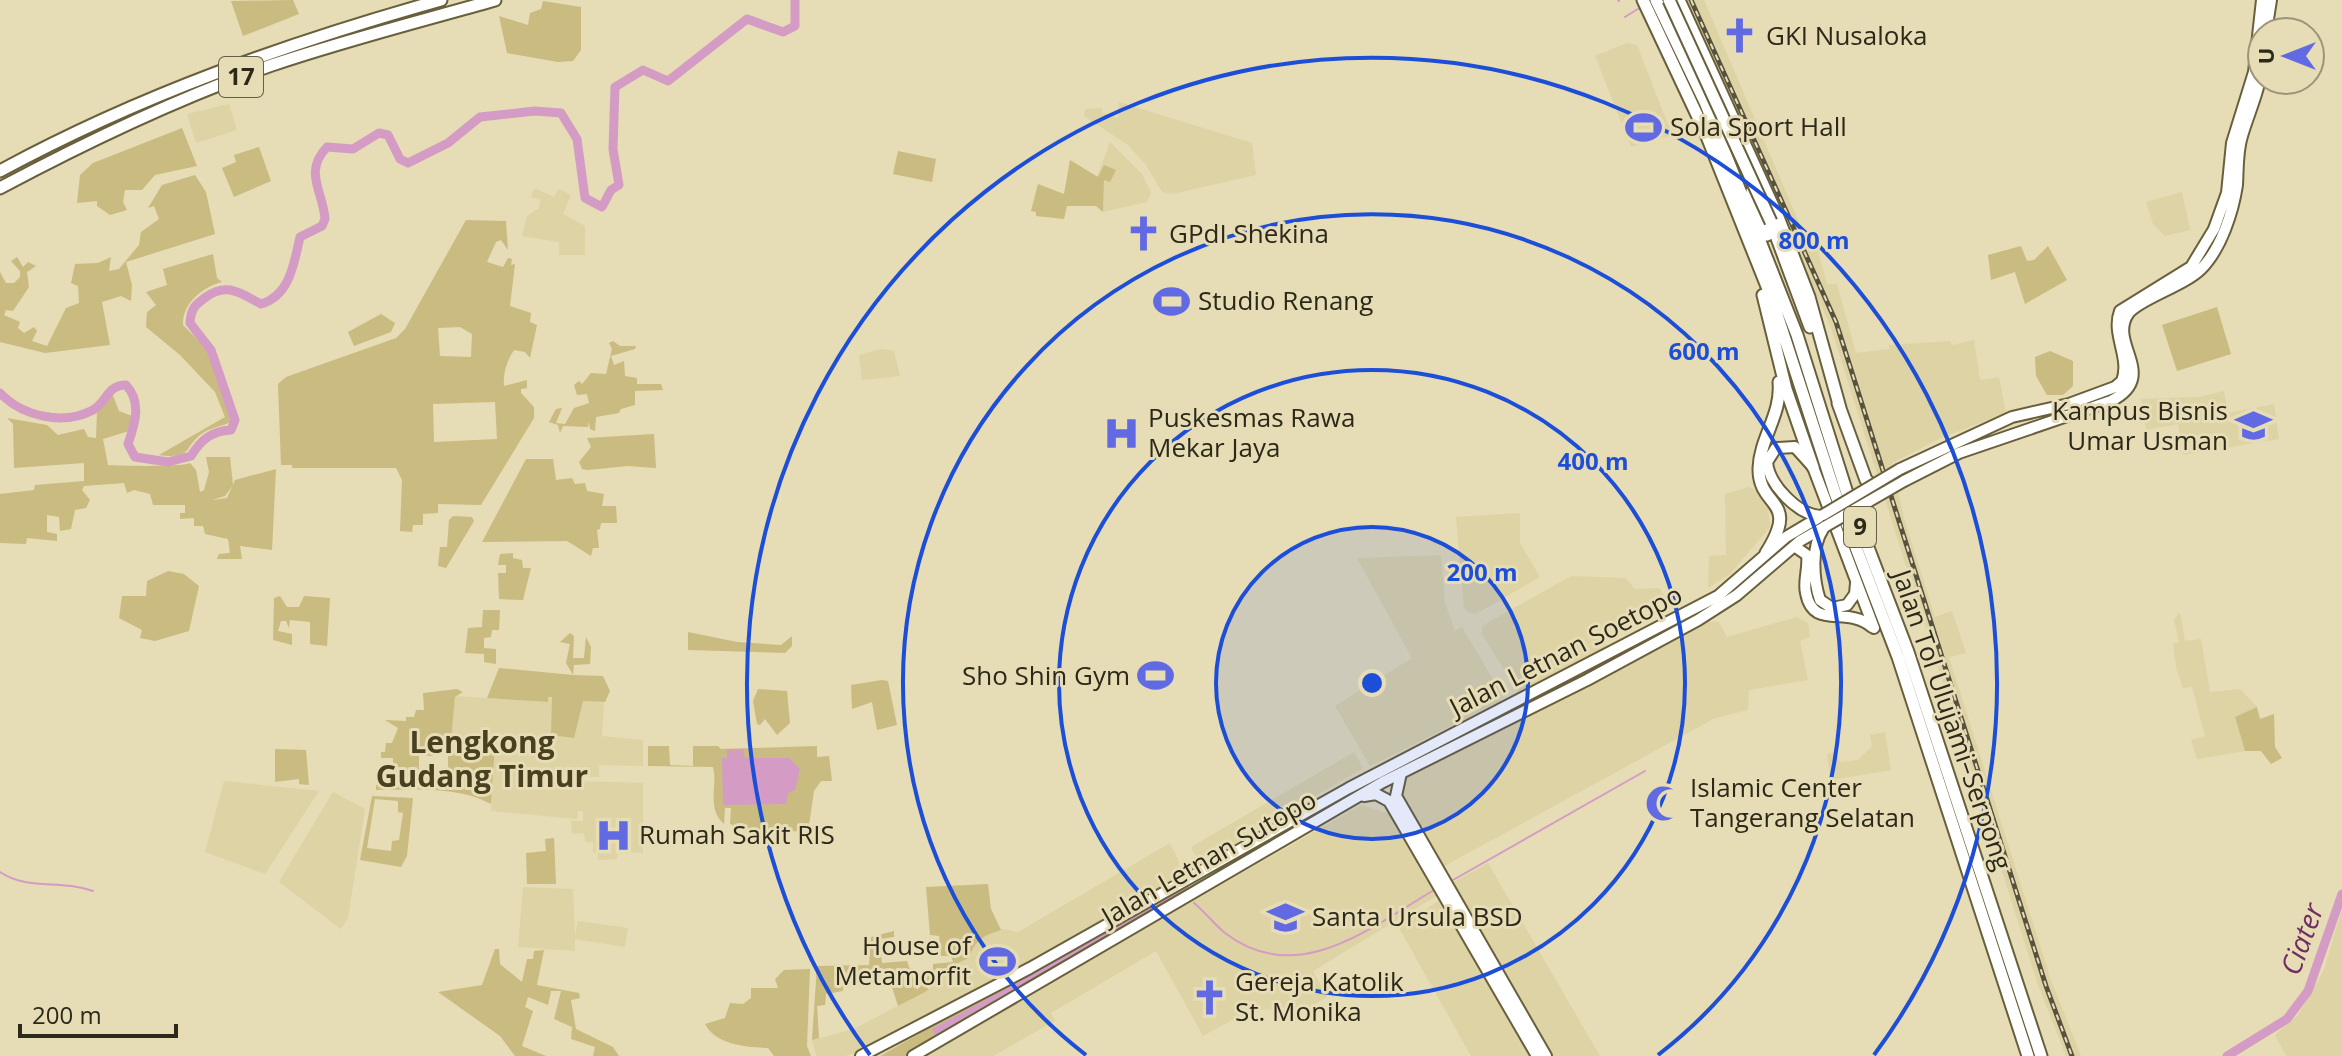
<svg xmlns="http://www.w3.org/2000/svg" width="2342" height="1056" viewBox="0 0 2342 1056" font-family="'Open Sans',sans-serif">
  <rect width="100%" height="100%" fill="#e6dcb5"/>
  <path fill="#ded3a4" d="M1687 0H1704L1809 246 1817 247 1827 284H1837L1856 353 1889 349V345L1950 341 1952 345 1974 340 1980 380 1999 377 2006 413 1941 438 1892 463 1904 518 1935 617 1952 611 1966 653 1949 657 2051 980 2081 1056H2066L2037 982 1831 328Z
    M1627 43 1637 45 1672 135 1631 147 1595 56Z
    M1119 102 1252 143 1256 175 1172 194 1162 192 1146 165 1128 145 1084 116 1085 109 1102 108V113L1118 118Z
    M229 104 237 130 196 143 187 114Z
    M1110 142 1142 174 1151 193 1147 202 1103 212 1104 181 1097 177Z
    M534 188 554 197 559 189 571 195 563 214 585 226V255H559V242L522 236 527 216 539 208 540 200 531 197Z
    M2182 192 2190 230 2165 236 2153 224 2146 202Z
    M881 349 894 351 900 376 862 380 859 355Z
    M2224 391 2228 413 2274 404 2279 439 2183 455 2178 424 2146 430 2141 399 2199 397Z
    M1749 487 1756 490 1768 507 1770 527 1730 574 1708 588 1709 556 1726 555 1725 494Z
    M1520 513V543L1540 577 1476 614 1469 613 1464 608 1456 517Z
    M1441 555 1445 603 1455 631 1462 627 1503 696 1501 701 1370 766 1335 706 1412 658 1357 558Z
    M1571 576 1626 578 1635 589 1659 588 1664 595 1601 633 1608 648 1518 692 1482 634V626Z
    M2180 613 2185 641 2201 639 2210 692 2240 689 2257 707 2235 717 2245 751 2197 759 2191 740 2205 736 2192 687 2183 688 2176 667 2173 644 2179 642 2174 619Z
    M1797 617 1808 623 1810 637 1800 641 1808 680 1749 690 1748 710 1715 718 1439 869 1399 791 1402 780 1701 621 1719 622 1727 637Z
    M455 696 547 702 548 697 604 703 602 736 643 740V766L599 765V777L546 776 545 780 643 783V853L618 852 617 859 598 860V853H593V842H585L584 833 572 834 571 821H583V811H578L577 819 491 811 495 745 451 741Z
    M1885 732 1891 770 1831 780 1827 754 1836 752 1840 762 1858 760 1872 746 1870 735Z
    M1354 752 1363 768 1205 861 1195 855 1191 847Z
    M224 781 319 791 265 874 205 852Z
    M333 792 365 809 348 918 341 929 279 882Z
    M1361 805 1391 814 1438 895 1313 971 1327 997 1307 1009 1250 1010 1203 1036 1156 951 1051 1013 1055 1021 993 1056H923Z
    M1170 843 1179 862 1178 875 1104 922 885 1043 845 1056H816L812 1040 854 1029 926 991 933 974 969 958 973 946 984 935 1002 929 1018 932Z
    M1488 863 1600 1056H1549L1450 884Z
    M523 887 573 889 575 935 578 921 628 928 625 947 575 939V951L518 947Z
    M1442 899 1529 1056H1471L1398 926Z
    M2342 909V1056H2286L2275 1035 2298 1015 2324 970Z"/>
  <path fill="#cabb80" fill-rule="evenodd" d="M293 0 299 14 243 36 231 1Z
    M543 1 581 7V50L573 61 558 62 507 53 499 16 528 25 530 13 541 9Z
    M182 128 197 166 155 175 142 190H125L123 202 127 210 110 215 97 206V201L77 203 80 175 93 163Z
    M259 147 271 181 234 197 222 168 236 162 234 155Z
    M898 151 936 159 932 182 893 174Z
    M1070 160 1098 177 1104 165 1116 170 1110 182 1104 180 1103 212 1096 206H1067L1064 219 1036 216V212L1031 211 1038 184 1064 194Z
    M195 175 206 192 215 234 126 262 132 285 131 301 121 296 102 302 110 345 45 353 0 342V272L6 283H14L20 277V271L11 261 17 257 23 267 28 262 36 266 27 272 29 287 13 311 6 310 4 315 20 322 18 328 24 333 34 327 37 331 32 341 47 346 66 308 79 303 78 286 71 283 75 264 98 263 111 257 109 271 119 269 139 245 141 232 159 219 154 206 148 208 162 185Z
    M466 220 506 221 508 250 501 240 496 242 487 262 503 267 508 258 512 259 511 265 515 264 510 306 531 313 530 322 537 325 530 358 525 352 514 350C506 362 503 374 504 386L527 380V388L521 389V393L534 407V418L481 505 438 504V513L423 514V525H413L412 532 400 531 402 480 396 468H292V465H281L278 384 286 377 396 338 405 329ZM460 327 472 334 471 357 440 356 438 328ZM495 402 497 439 434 442 433 404Z
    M2021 246 2027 261 2034 260 2048 246 2067 280 2025 304 2015 272 1991 280 1988 255Z
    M213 254 217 278 222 282C203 287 182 303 183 325L210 352 231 422C223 426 214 427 206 431 182 445 195 460 159 455L225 417 215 392 180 355 146 327 147 312 156 305 146 292 167 285 163 269Z
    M2217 307 2231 354 2177 371 2162 325Z
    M381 314 395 323 391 332 354 346 348 332Z
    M613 341 620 346H636L635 349 611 356 614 365 624 361 625 376 637 378V384H661L663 390 635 391V405L621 409 619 413 596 417 595 431 590 429 589 422 588 427 563 426 560 433 558 425 549 422 556 409 562 408 556 423 565 424 574 408 589 403 587 394 577 395 574 385 579 381 582 384 591 373 606 374 612 349 609 343Z
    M2050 351 2073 361V386L2063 395H2047L2036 376 2035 357Z
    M112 393 119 411 132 416 129 431 103 439 108 465C117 466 183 467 190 463L196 470 200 492 204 490 209 472 206 457H230L233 485 225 496 212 500 227 498 235 480 276 469 272 550 240 546 242 559H217L219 554 230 553 228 539 205 534 203 526H194V518L180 519V513H185V505H153L150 494 134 490 127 493 124 483 84 486 82 490 90 500 86 508 75 510 71 529 60 531 59 517 47 515V532L57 534V541L27 538 26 544 0 543V494L34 490 35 485 84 481V463L14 468 13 424 7 418 47 425 58 435 84 429 88 437 96 438 97 413Z
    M654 434 656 468 627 466 588 470 582 469 579 462 591 447 587 438Z
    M526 459H553L556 480 572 478 575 484 585 483 587 491 604 494 602 506H616L617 523H601L600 529 597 530 599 548H593L591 556 567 541 482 542Z
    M453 516 472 517 474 521 446 568 438 566 440 547H447L449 520Z
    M513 553V558L522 560 523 568H531L523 600 499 599 498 573H506V565H498L500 554Z
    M168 571 184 574 199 586 189 631 155 641 140 638 142 630 119 618 122 596H146L147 581Z
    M304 596 330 598 327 646 310 644V622L290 620 289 628 286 621H281L278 631 292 634V645L273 640 274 598 280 596 287 607H299Z
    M483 610H500L499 630H492L491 637 484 638V648L496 649V664L484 662V654L465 653 468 628 482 627Z
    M688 632 737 642 781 645 792 636V646L785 653 688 650Z
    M570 633 574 636 573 658H584L586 637 591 647 590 664 574 665 573 675 603 676 610 691 605 702 583 701 574 738 551 735 552 697H548V702L487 698 499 668 573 675 566 663 570 644 560 642Z
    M882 680 888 681 897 725 877 730 872 702 852 709 851 685Z
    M457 689 463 692 455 697 451 740 495 745 491 804C457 786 414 790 376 790V785L386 784V779L382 778 385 766 393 764V758H381V752H385L386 743H392L398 728 385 720 406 721V717H414L416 710H424L423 693ZM434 746H448V786L432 787V778H419V756H433Z
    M758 689 787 691 790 723 777 735 765 719 760 725 757 724 753 701Z
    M2257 707 2260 719 2274 714 2275 747 2282 758 2271 764 2261 751H2245L2235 717Z
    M648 746H669L670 765 693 766V746H718L721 749 817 746V757L829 756 832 781H821L814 791 808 832 741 828 730 824 731 808H725L724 824C706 808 718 786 713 767L648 766Z
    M275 749 306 750 309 785 299 784V779L275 782Z
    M372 796 413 798 407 856 401 867 360 860ZM375 799 398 801V812L403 813 399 840 392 841 391 851 367 848Z
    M554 838 556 884H527L526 853 546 851 545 839Z
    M988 884 991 909 1001 930C984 935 975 940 969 958L933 974 927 991 898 1006 888 975 844 977 843 991 826 994 825 1005 817 1006 819 1038 812 1040 817 966 869 965 871 937 894 931V937L880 939 882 963 907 961 917 990 933 970V964L953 962 951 956H941L939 936 930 935 926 887Z
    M495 949H499L500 964 522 982 527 959H533L534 951 544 950 537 985 579 993 580 998 571 1000 576 1029 613 1047 619 1056H593L595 1047 571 1039 572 1027 554 1019 561 991H551L548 1005 528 997 525 1007 533 1011 522 1046 546 1056H515L500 1036 438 992 482 985Z
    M810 969 807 1046 811 1056H774L768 1048C746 1047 716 1045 705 1024L725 1018 730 1003 743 1004 751 998V988H778L775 979 784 970Z
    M1026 973 1032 985 905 1056H880Z"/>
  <path fill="#d49cc5" d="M727 749H734V758L735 749H744V757L740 758H789L800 769 795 790 788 793 786 804 723 805 722 758H727Z
    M1027 977 1029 981 935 1035 932 1029Z"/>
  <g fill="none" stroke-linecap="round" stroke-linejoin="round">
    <path stroke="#d49cc5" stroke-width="2" d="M1618 0 1619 1
      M1625 17 1641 7
      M0 872C29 891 59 879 93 891
      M1453 880 1645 771
      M1194 903C1205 912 1214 924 1225 933 1298 989 1371 927 1434 890"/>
    <path stroke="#d49cc5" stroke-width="9" d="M0 393C22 416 63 426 93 410 107 402 107 385 126 385 142 402 135 424 128 444L135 457 168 462 191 456C201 440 211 431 231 430L235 420 211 350 190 323C191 308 195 305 206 297 227 282 240 293 261 304 290 296 294 263 300 237L322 226 325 219C323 191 303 172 327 147L353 149 379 133 388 135 400 159 408 163 448 143 480 117 535 111 561 113 577 139 585 198 602 207 611 190 619 185 613 149 615 87 643 70 668 81 747 19 783 32 795 26V0
      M1017 984 1185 889
      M2227 1056 2287 1019 2308 991 2342 894"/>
    <defs>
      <path id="major" d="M2266 32 2271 0
        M1900 469 2012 417 2069 404 2115 387 2122 381C2131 358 2111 334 2120 311L2191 267 2214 229 2227 193 2232 143 2254 72 2262 0
        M1904 481 1959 453 2111 401C2160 376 2108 344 2128 314 2137 300 2184 286 2201 269 2221 249 2233 212 2237 185 2238 168 2237 152 2242 136 2249 112 2260 90 2262 65
        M1822 516C1799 516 1769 485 1767 462L1776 448 1795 447 1813 467 1874 628
        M1823 529C1811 547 1813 579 1820 600L1832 608 1847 605 1855 594 1856 583
        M1794 546 1807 555C1809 568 1803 581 1806 593 1813 631 1847 605 1872 627
        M1401 773 1396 796 1546 1056
        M1364 796 1376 794 1389 801 1537 1056
        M861 1056 1030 968 1349 788 1718 596 1786 537 1823 515
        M913 1056 1383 782 1587 680 1698 620 1737 595 1800 541 1826 526"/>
      <path id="highway" d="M1643 0 1706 134 1772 299 1835 493 1898 657 2028 1056
        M1656 0 1705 102 1797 335 1846 490 1908 652 2041 1056
        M1679 0 1778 217 1809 297 1840 408
        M0 171C140 95 288 43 441 0
        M0 188C88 141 178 98 272 65 346 40 421 21 495 0
        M1752 191 1767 235
        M1771 222 1810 327
        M1763 295 1786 389 1813 467
        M1838 403 1866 480 1872 485
        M1766 553C1801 498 1758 509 1759 468 1760 438 1782 414 1779 382"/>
    </defs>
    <use href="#major" stroke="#685f3c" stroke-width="14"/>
    <use href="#highway" stroke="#685f3c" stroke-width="15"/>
    <use href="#major" stroke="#fff" stroke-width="10"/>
    <use href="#highway" stroke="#fff" stroke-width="11"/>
    <defs>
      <path id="rail" d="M1691 0 1836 322 2046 986 2072 1056"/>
    </defs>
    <use href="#rail" stroke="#57523e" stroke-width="5"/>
    <use href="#rail" stroke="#e6dcb5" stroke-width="2" stroke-dasharray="6" stroke-linecap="butt"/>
    <defs>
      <path id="major-bridge" d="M1823 515 1900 469
        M1826 526 1904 481"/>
      <path id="highway-bridge" d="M1669 0 1771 222"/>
    </defs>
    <use href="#major-bridge" stroke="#685f3c" stroke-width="14" stroke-linecap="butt"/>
    <use href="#highway-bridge" stroke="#685f3c" stroke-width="15" stroke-linecap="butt"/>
    <use href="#major-bridge" stroke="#fff" stroke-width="10"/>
    <use href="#highway-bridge" stroke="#fff" stroke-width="11"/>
  </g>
  <circle cx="1372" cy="683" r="156" fill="#1d4ed8" fill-opacity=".12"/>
  <g fill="none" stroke="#1d4ed8" stroke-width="4">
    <circle cx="1372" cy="683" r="156"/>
    <circle cx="1372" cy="683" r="313"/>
    <path d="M1086 1055A469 469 0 1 1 1658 1055"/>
    <path d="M870 1055A625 625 0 1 1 1874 1055"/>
  </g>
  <defs>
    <symbol id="church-bare" viewBox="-9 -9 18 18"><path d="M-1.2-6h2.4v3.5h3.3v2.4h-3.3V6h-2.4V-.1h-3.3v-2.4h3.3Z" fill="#616ae2" stroke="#e6dcb5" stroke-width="2.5" paint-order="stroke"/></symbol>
    <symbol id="stadium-bare" viewBox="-9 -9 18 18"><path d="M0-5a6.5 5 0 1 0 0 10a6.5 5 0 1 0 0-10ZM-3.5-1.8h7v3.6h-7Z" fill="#616ae2" stroke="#e6dcb5" stroke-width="2.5" paint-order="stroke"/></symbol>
    <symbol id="university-bare" viewBox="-9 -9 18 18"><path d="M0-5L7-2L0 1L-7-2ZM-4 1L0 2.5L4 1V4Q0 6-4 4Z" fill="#616ae2" stroke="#e6dcb5" stroke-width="2.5" paint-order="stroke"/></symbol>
    <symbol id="hospital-bare" viewBox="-9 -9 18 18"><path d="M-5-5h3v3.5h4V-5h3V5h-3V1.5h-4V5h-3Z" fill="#616ae2" stroke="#e6dcb5" stroke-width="2.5" paint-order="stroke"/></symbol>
    <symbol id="mosque-bare" viewBox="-9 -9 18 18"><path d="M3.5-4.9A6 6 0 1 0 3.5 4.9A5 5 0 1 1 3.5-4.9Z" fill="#616ae2" stroke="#e6dcb5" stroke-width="2.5" paint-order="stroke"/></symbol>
    <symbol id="school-bare" viewBox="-9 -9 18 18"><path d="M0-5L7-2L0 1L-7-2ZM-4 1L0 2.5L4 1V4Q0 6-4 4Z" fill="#616ae2" stroke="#e6dcb5" stroke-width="2.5" paint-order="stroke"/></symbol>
  </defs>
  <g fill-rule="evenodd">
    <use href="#church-bare" x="1714" y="10" width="51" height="51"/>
    <use href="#stadium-bare" x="1618" y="102" width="51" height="51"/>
    <use href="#church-bare" x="1118" y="208" width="51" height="51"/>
    <use href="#stadium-bare" x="1146" y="276" width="51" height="51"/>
    <use href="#university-bare" x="2228" y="400" width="51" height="51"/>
    <use href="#hospital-bare" x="1096" y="408" width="51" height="51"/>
    <use href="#stadium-bare" x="1130" y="650" width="51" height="51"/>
    <use href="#mosque-bare" x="1638" y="778" width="51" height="51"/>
    <use href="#hospital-bare" x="588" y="810" width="51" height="51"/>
    <use href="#school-bare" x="1260" y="892" width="51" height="51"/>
    <use href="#stadium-bare" x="972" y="936" width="51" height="51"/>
    <use href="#church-bare" x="1184" y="972" width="51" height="51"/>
  </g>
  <g text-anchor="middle" stroke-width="6" stroke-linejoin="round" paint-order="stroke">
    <g fill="#e6dcb5" stroke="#645f48" stroke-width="2">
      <rect x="219" y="57" width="44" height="40" rx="6"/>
      <rect x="1844" y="507" width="32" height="40" rx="6"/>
    </g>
    <g font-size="24" font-weight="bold" fill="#2c291a">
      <text x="241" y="85">17</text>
      <text x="1860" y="535">9</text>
    </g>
    <g font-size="26" fill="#2c291a" stroke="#e6dcb5" text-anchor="start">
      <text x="1766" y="45">GKI Nusaloka</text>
      <text x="1670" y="136">Sola Sport Hall</text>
      <text x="1169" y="243">GPdI Shekina</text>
      <text x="1198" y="310">Studio Renang</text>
      <text x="2228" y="420" text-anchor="end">Kampus Bisnis<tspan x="2228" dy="30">Umar Usman</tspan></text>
      <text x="1148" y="427">Puskesmas Rawa<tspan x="1148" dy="30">Mekar Jaya</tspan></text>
      <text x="1130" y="685" text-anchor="end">Sho Shin Gym</text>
      <text x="1690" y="797">Islamic Center<tspan x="1690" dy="30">Tangerang Selatan</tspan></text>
      <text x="639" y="844">Rumah Sakit RIS</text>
      <text x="1312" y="926">Santa Ursula BSD</text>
      <text x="971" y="955" text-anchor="end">House of<tspan x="971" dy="30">Metamorfit</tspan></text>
      <text x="1235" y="991">Gereja Katolik<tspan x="1235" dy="30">St. Monika</tspan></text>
    </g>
    <g font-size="26" fill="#2c291a" stroke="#e6dcb5">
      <text transform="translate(1566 651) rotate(-27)" y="9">Jalan Letnan Soetopo</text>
      <text transform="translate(1952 720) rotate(71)" y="9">Jalan Tol Ulujami–Serpong</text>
      <text transform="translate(1209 858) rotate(-30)" y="9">Jalan Letnan Sutopo</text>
    </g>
    <g font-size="28" font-style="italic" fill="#702e63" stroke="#e6dcb5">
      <text transform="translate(2302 939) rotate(-70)" y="10">Ciater</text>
    </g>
    <g font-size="30" font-weight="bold" fill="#48401e" stroke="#e6dcb5">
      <text x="482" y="753">Lengkong<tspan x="482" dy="34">Gudang Timur</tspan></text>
    </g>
  </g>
  <circle cx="1372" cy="683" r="12" fill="#1d4ed8" stroke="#e6dcb5" stroke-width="4"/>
  <g font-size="24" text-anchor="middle" font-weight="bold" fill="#1d4ed8" stroke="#e6dcb5" stroke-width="6" stroke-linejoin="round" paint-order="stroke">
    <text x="1814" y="249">800 m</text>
    <text x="1704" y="360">600 m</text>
    <text x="1593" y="470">400 m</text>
    <text x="1482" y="581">200 m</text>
  </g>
  <g transform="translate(2286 56) rotate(270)"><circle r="38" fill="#e6dcb5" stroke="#9c9477" stroke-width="2"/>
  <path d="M0-6L14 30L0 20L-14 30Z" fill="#616ae2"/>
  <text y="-12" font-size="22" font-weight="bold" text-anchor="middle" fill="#2c291a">U</text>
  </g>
  <path d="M20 1024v12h156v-12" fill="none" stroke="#2c291a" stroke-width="4"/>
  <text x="32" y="1024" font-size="24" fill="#2c291a" stroke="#e6dcb5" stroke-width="6" paint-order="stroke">200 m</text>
</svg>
